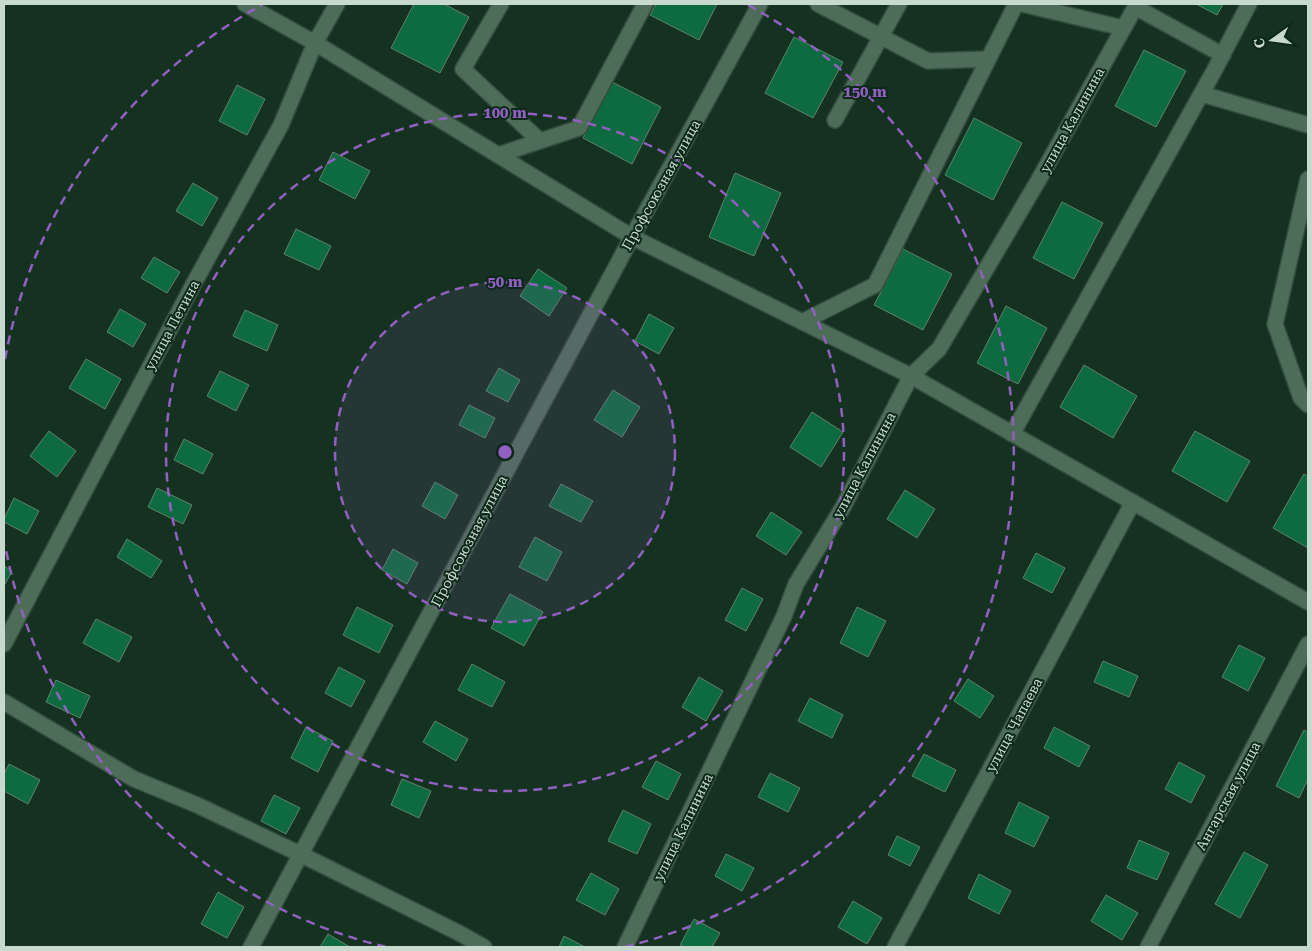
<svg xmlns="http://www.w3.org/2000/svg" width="1312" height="951" viewBox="0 0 1312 951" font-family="'Roboto Serif',serif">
  <rect width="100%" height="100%" fill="#153221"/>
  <path fill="#0e6a3f" stroke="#61816c" d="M414 4H444L469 17 440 73 391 48Z
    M656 4H717L699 40 650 15Z
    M1196 4H1223L1217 15Z
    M794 37 843 62 813 118 765 93Z
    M1144 50 1186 71 1156 127 1115 106Z
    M612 82 661 107 632 164 583 138Z
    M237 85 265 99 247 135 219 121Z
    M974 118 1022 143 993 200 945 175Z
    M333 152 370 171 355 199 319 180Z
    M735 173 781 193 754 256 709 237Z
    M193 183 218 198 202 226 176 211Z
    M1062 202 1103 223 1074 279 1033 258Z
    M296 229 331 246 319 270 284 254Z
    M903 249 952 274 923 330 874 305Z
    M154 257 180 272 167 293 141 278Z
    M538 269 567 288 549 316 520 296Z
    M1006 306 1047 328 1018 384 977 363Z
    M120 309 146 324 133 347 107 332Z
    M245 310 278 325 267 351 233 336Z
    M649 314 674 328 659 354 635 341Z
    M86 359 121 379 105 409 69 388Z
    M1084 365 1137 396 1113 438 1060 407Z
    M499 368 520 380 508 402 486 391Z
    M220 371 249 385 236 411 207 396Z
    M613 390 640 407 622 437 594 420Z
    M469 405 495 418 485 438 459 425Z
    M812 412 843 432 821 467 790 447Z
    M49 431 76 451 57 477 30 456Z
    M1195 431 1250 461 1227 502 1172 471Z
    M184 439 213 454 203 474 174 460Z
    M1304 474 1308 476V548L1273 528Z
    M435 482 458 495 445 519 422 506Z
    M561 484 593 501 581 522 549 506Z
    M157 488 192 505 183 524 148 507Z
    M905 490 935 509 917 538 887 519Z
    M14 498 39 511 27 534 4 522V519Z
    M771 512 802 532 786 555 756 536Z
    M535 537 562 552 547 581 519 567Z
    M127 539 162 561 151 578 117 557Z
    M393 549 418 563 407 584 382 570Z
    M1036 553 1065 568 1052 593 1023 578Z
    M4 566 12 571 4 586Z
    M742 588 763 599 746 631 725 620Z
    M510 594 543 612 524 646 491 628Z
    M357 607 393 625 379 653 343 635Z
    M857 607 886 621 868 657 840 643Z
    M96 619 132 637 119 662 83 643Z
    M1239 645 1265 658 1248 691 1222 677Z
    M1103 661 1138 676 1129 697 1094 682Z
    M472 664 505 682 492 707 458 690Z
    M339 667 365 681 351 707 325 693Z
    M699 677 723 691 706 721 682 707Z
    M968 679 994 696 980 718 954 701Z
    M56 680 90 696 80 718 46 702Z
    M810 698 843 715 832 738 798 721Z
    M435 721 468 739 456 761 423 742Z
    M306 727 333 741 318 772 291 758Z
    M1054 727 1090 746 1079 767 1044 748Z
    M1304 730 1308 732V779L1299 798 1276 786Z
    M924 754 956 770 945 792 912 776Z
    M656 761 681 774 668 800 642 787Z
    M1179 762 1205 776 1191 803 1165 789Z
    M9 764 40 780 28 804 4 791V774Z
    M770 773 800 788 788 812 758 797Z
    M402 779 431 791 419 818 391 805Z
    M274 795 300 808 286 834 261 821Z
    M1019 802 1049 817 1034 847 1005 833Z
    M623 810 651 824 637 854 608 841Z
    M897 836 920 847 910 866 888 855Z
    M1139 840 1169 853 1157 880 1127 868Z
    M1244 852 1268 865 1240 918 1215 904Z
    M726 854 754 868 742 891 715 876Z
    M591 873 619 889 605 915 576 900Z
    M979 874 1011 891 999 914 968 898Z
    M218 892 244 907 227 938 201 924Z
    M1106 895 1138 913 1122 940 1091 921Z
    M853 901 882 918 867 944 838 927Z
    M694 919 720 933 712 947H685L680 945Z
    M328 934 350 947H320Z
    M564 936 585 947H559Z"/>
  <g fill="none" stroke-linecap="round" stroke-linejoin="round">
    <defs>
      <path id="minor" d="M245 4 315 43 632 237 911 376 1308 602
        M501 4 463 69 540 141
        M818 4 928 61 988 59
        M1022 4 1123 28
        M1135 7 1223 55
        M1202 94 1308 125
        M835 120 899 4
        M498 155 579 128 645 4
        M1308 179 1275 324 1301 398 1308 405
        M802 322 875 285 1016 4
        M1012 434 1214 71 1249 4
        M4 644 193 285 281 125 315 43 337 4
        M4 702 134 779 197 805 300 854 459 933 484 947
        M251 947 632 237 760 4
        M625 947 784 616 796 584 843 507 911 376 939 349 1038 181 1137 4
        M895 947 1133 502
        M1148 947 1308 644"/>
    </defs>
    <use href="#minor" stroke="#344c3d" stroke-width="18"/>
    <use href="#minor" stroke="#4e6d59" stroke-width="15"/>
  </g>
  <circle cx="505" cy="452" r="170" fill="#9260c3" fill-opacity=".12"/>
  <g fill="none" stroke="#9260c3" stroke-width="2.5" stroke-dasharray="9 6">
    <circle cx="505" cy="452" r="170"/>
    <circle cx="505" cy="452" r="339"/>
    <path d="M386 947A509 509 0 0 1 5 545M5 359A509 509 0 0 1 262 5M748 5A509 509 0 0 1 624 947"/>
  </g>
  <g text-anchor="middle" stroke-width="4" stroke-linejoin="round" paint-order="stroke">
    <g font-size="14" fill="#c8d9cd" stroke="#0b2818">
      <text transform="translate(1072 120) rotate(-61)" y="5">улица Калинина</text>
      <text transform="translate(661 185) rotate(-61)" y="5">Профсоюзная улица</text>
      <text transform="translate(172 325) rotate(-62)" y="5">улица Петина</text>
      <text transform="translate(864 465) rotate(-62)" y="5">улица Калинина</text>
      <text transform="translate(469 541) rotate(-62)" y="5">Профсоюзная улица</text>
      <text transform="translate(1014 725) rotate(-62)" y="5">улица Чапаева</text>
      <text transform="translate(1228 796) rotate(-62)" y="5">Ангарская улица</text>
      <text transform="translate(683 827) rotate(-64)" y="5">улица Калинина</text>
    </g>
  </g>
  <circle cx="505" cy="452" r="8" fill="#9260c3" stroke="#0b2818" stroke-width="2.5"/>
  <g font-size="15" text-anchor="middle" font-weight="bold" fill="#9260c3" stroke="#0b2818" stroke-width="4" stroke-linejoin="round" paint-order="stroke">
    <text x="865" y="97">150 m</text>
    <text x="505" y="118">100 m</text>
    <text x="505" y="287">50 m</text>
  </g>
  <rect width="1312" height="951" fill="none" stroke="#c8d9cd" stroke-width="10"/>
  <g transform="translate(1272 40) rotate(256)" stroke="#0b2818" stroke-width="4" paint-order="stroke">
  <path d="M0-4L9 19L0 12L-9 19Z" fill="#c8d9cd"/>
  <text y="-8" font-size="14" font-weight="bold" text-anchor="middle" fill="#c8d9cd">С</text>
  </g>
</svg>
